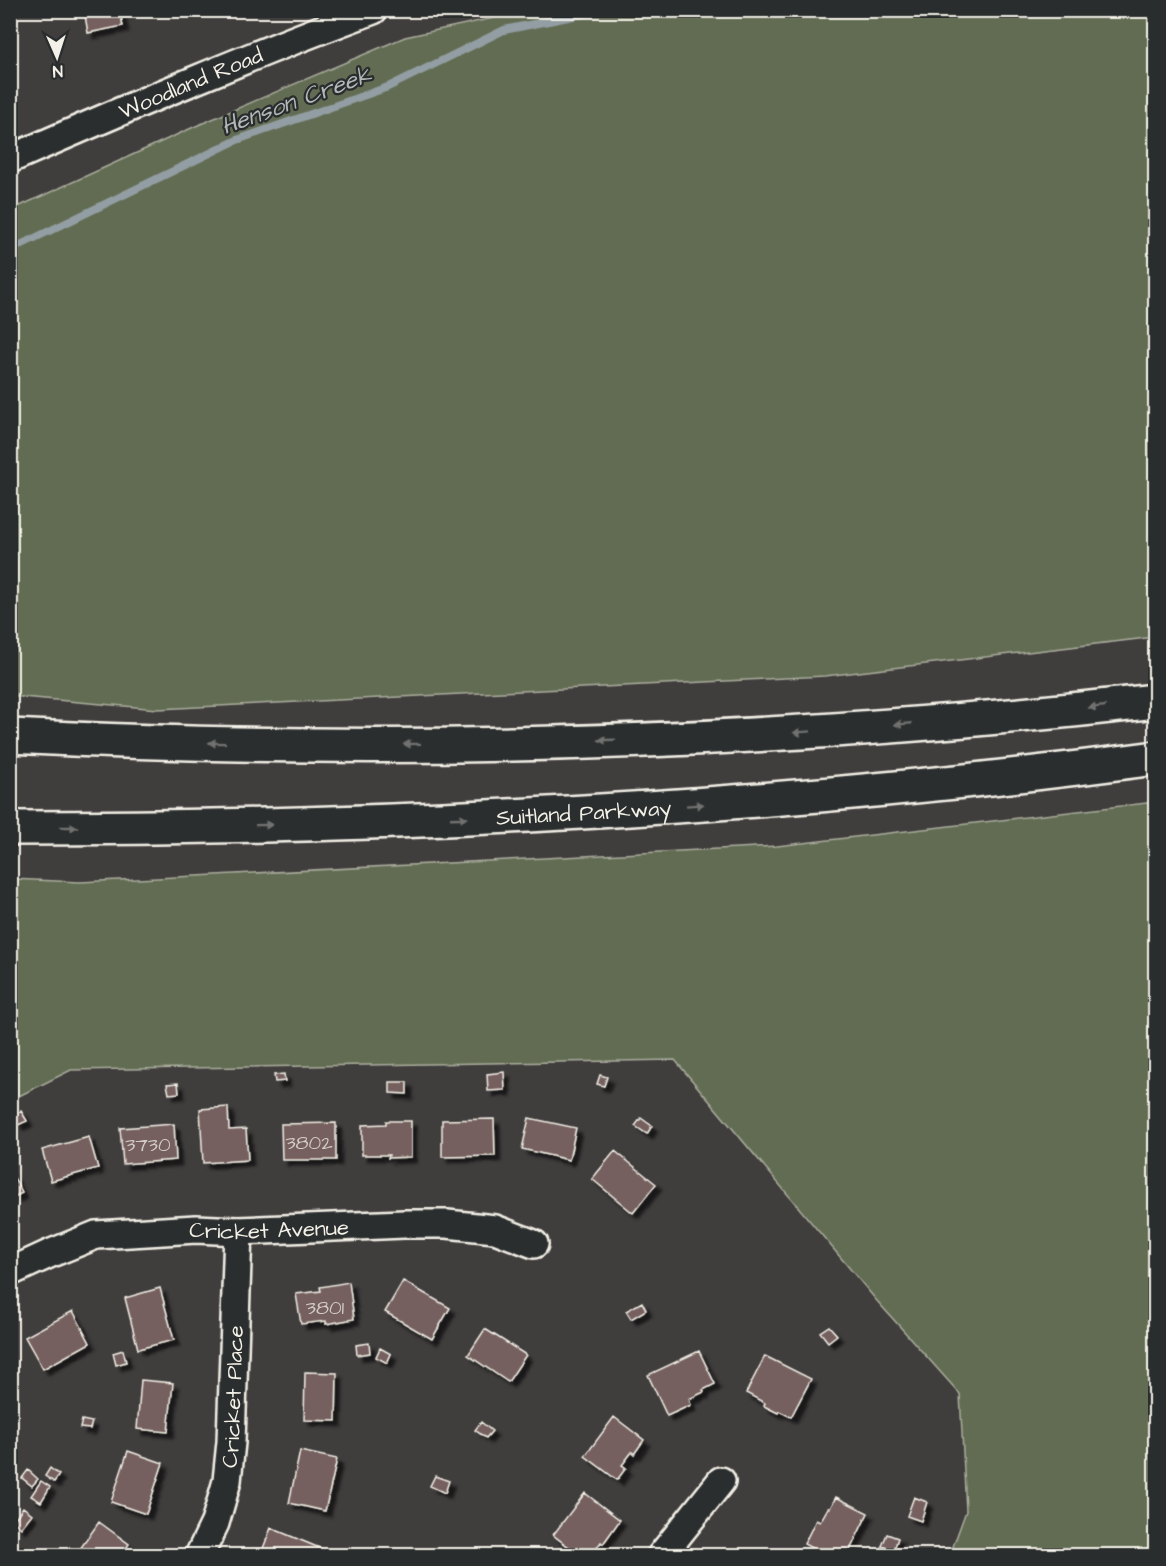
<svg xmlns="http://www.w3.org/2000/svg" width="1166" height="1566" viewBox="0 0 1166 1566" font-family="'Architects Daughter',sans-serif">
  <defs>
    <filter id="shadow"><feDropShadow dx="5.5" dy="5.5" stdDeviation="1.5" flood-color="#0009"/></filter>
  </defs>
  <rect width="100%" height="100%" fill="#403d3d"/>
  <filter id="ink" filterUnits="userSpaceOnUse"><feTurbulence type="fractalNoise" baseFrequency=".0167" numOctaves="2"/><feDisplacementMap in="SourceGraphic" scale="12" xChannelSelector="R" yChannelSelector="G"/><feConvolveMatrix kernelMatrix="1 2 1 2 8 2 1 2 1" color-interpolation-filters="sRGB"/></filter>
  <g filter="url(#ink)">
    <path fill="#626c53" stroke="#abae9e" stroke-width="1.5" d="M526 11H1155V637L825 676 158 709 11 696V210L196 126 405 37Z
      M1155 802V1555H950L966 1511 960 1394 877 1301 675 1060 71 1070 11 1100V879L80 882 777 846Z"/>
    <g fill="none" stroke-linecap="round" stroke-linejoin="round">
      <path stroke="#939ea4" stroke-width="8" d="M10 250 237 140 388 87 504 30 603 10"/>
    </g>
    <path fill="#74615f" stroke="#f4f1e8" stroke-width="1.5" filter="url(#shadow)" d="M84 10H128L120 12 123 26 88 33Z
      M504 1072 505 1090 488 1091 487 1074Z
      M284 1074 285 1081 275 1082 274 1075Z
      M600 1075 607 1077 604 1086 597 1084Z
      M390 1082H407V1094L390 1093Z
      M178 1083 179 1093 169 1094 167 1084Z
      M228 1107 229 1130 246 1129 248 1160 203 1163 200 1109Z
      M21 1111 27 1121 18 1125 13 1115Z
      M529 1118 576 1128 569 1160 522 1149Z
      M641 1118 652 1126 647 1134 635 1126Z
      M494 1119 495 1156 442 1157V1120Z
      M386 1121H411V1157L388 1158 389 1155H362V1125L386 1124Z
      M336 1123V1160H282L281 1124Z
      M174 1124 176 1160 123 1164 120 1128Z
      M89 1137 98 1168 51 1181 42 1150Z
      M615 1151 656 1184 633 1213 592 1179Z
      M10 1170 22 1193 10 1199Z
      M403 1281 450 1308 432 1339 385 1312Z
      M349 1282 354 1319 326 1324V1321L301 1324 296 1294 321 1291 320 1287Z
      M160 1288 174 1340 138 1349 125 1298Z
      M642 1302 646 1310 631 1319 626 1311Z
      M73 1311 90 1343 43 1369 25 1337Z
      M829 1326 837 1335 828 1342 820 1332Z
      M485 1329 526 1355 508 1382 468 1355Z
      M369 1343 370 1353 357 1355 356 1345Z
      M380 1348 391 1354 387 1363 376 1357Z
      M123 1350 126 1362 116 1365 113 1353Z
      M699 1351 715 1384 703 1390 704 1392 689 1399 691 1405 667 1416 648 1375Z
      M765 1356 811 1379 791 1417 779 1411 778 1413 764 1406 765 1403 746 1393Z
      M305 1372 337 1373 336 1421 304 1420Z
      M141 1380 173 1383 168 1432 137 1429Z
      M614 1417 644 1440 634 1454 632 1452 622 1465 626 1468 617 1480 585 1456Z
      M82 1420 92 1422 90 1429 80 1428Z
      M481 1422 492 1431 486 1438 475 1430Z
      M128 1451 163 1463 146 1514 111 1502Z
      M300 1451 337 1459 325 1511 289 1503Z
      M50 1468 59 1475 54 1482 45 1476Z
      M28 1470 38 1479 32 1486 22 1478Z
      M435 1476 449 1481 445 1493 430 1486Z
      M41 1481 50 1487 41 1502 31 1496Z
      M585 1493 620 1520 603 1544 601 1542 591 1556H581L553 1535Z
      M836 1497 868 1513 847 1556H827L804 1544 816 1520 820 1522 828 1508H830Z
      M914 1497 927 1502 921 1521 907 1516Z
      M23 1507 32 1514 21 1528 13 1521Z
      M99 1522 129 1544 121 1556H75Z
      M271 1528 322 1549 319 1556H260Z
      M887 1534 898 1538 894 1550 882 1546Z"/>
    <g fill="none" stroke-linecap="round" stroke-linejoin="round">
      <defs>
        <g id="minor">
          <path id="s1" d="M10 159C130 107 251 55 373 10"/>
          <path id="s2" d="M10 1272 49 1254 96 1235 147 1232 196 1229 238 1231 404 1224H447L495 1229 534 1244"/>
          <path id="s3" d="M199 1556 215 1523 227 1481 231 1442 238 1231"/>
          <path d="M661 1556 721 1481"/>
        </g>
        <g id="highway">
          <path d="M10 736C392 756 776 744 1156 701"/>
          <path id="s4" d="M10 828C393 828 776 809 1156 758"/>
        </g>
      </defs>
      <use href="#minor" stroke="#f4f1e8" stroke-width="32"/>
      <use href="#highway" stroke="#f4f1e8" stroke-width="38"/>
      <use href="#minor" stroke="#2a2d2e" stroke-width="27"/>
      <use href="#highway" stroke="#2a2d2e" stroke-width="33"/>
    </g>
    <defs><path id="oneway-solid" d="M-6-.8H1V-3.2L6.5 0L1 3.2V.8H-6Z" transform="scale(1.5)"/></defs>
    <g fill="#71726f">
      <use href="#oneway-solid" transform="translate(1097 707) rotate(174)"/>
      <use href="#oneway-solid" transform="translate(903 724) rotate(175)"/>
      <use href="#oneway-solid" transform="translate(802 732) rotate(176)"/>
      <use href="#oneway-solid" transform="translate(607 740) rotate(178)"/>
      <use href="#oneway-solid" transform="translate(217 743) rotate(-179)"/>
      <use href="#oneway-solid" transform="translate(412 744) rotate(179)"/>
      <use href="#oneway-solid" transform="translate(695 805) rotate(-4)"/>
      <use href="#oneway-solid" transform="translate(459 818) rotate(-2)"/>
      <use href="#oneway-solid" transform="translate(264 825) rotate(-1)"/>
      <use href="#oneway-solid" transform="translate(69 827)"/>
    </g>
  </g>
  <g text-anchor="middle" stroke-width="4.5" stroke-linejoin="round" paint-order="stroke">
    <g font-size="20" fill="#d4cdc6">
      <text x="309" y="1149">3802</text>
      <text x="148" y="1151">3730</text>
      <text x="325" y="1314">3801</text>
    </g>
    <g font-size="22" fill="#f4f1e8" stroke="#2a2d2e">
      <text dy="8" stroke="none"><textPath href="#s1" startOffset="196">Woodland Road</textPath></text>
      <text dy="8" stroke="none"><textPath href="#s4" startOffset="574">Suitland Parkway</textPath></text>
      <text dy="8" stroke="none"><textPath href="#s2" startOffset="267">Cricket Avenue</textPath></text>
      <text dy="8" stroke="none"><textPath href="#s3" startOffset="165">Cricket Place</textPath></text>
    </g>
    <g font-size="24" font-style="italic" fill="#b4b9ba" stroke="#2a2d2e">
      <text transform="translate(296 100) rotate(-20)" y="8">Henson Creek</text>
    </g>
  </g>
  <rect width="1166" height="1566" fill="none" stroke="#2a2d2e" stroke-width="36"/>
  <rect x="18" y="18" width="1130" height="1530" fill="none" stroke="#f4f1e8" stroke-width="2" filter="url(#ink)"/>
  <g transform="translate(57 57) rotate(177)" stroke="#2a2d2e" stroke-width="4.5" paint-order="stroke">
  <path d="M0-4.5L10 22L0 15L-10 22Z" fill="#f4f1e8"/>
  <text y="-9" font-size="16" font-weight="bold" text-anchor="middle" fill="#f4f1e8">N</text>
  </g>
</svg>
